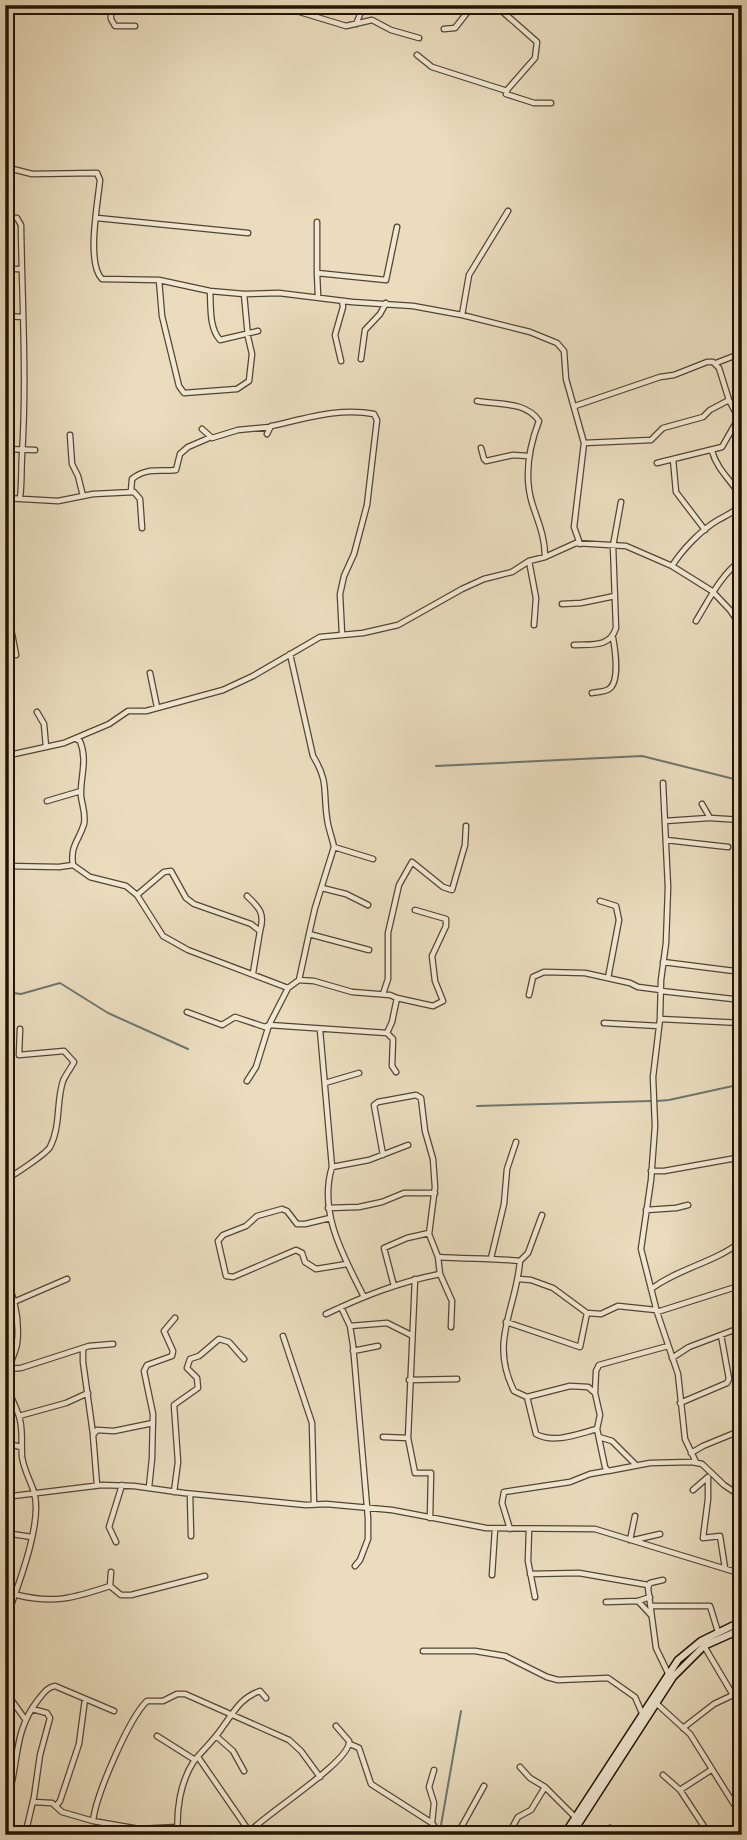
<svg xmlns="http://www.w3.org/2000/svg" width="747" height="1840" viewBox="0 0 747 1840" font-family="'Libre Caslon Text',serif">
  <rect width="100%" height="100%" fill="#eadcbd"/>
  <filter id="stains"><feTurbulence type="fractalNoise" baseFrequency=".00286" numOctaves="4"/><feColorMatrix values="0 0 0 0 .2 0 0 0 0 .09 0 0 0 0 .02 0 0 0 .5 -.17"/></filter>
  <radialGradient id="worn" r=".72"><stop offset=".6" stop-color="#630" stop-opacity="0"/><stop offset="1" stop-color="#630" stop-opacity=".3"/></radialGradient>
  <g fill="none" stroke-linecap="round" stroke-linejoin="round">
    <path stroke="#6a7771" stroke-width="2" d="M436 766 642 756 742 781
      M5 992 21 994 60 983 108 1013 188 1049
      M657 1101 669 1100 742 1084
      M477 1106 651 1101
      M440 1831 461 1711"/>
    <defs>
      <path id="street" d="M110 5 111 19 115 26H135
        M277 5 346 26 372 20 391 30 419 38
        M495 5 537 42 535 58 507 90 506 94 534 103H551
        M5 10 13 5
        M356 24 364 5
        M444 29 455 28 473 5
        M417 55 432 67 507 91
        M5 167 32 174 97 173 100 180C98 202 86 263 102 279L159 280 210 291 244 294 279 293 352 302 413 306 462 315 530 332 557 343 564 351 566 379 584 443 574 527 580 544
        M5 217 17 218 21 225C22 302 27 378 22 455 21 470 22 483 20 498
        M97 218 248 233
        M317 222V273
        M5 269H22
        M159 280 162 316 179 386 184 393 237 389 249 381 252 354 248 337 244 294
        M210 291C211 307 209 328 220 340L258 331
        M318 296 317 273 386 280 397 227
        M462 315 469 275 508 211
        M5 316 23 317
        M361 359 365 330 380 314 386 303
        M341 361 335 335 343 307 342 301
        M716 363 742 353
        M477 401C498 405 526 401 539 421 529 447 524 476 532 503 538 522 545 536 545 557
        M575 406 660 377 674 375 707 362H713L719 368 729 400 742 425
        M202 429 212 438 238 430 270 427
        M267 434 271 426C304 419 339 407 374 414L377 420 367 505 354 554 344 576 340 594 342 634
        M70 435 72 464 78 476 83 496
        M584 443 651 440 663 428 703 417 710 410 729 400
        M481 448 484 459 486 461 513 455 528 456
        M5 449 35 450
        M712 451C717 470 732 481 742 498
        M673 459 676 492 705 530
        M657 463 722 447 738 419
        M131 491 132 479C146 467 160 472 176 470L180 454 188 447 209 438
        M5 498 58 501 93 494 134 492 140 499 142 528
        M529 561 536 598 534 625
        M672 566C682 550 701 530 718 520 727 515 735 512 742 504
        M562 604 581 603 615 596
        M5 621 12 634 16 655H10
        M696 621C710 598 720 576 742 559
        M574 645C591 644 610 648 616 628L613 546 621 502
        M290 654 313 756C329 782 323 791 327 818 328 828 332 837 334 847
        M150 673 157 707
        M592 693C597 692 605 692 609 689 620 682 615 649 613 638
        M37 712 44 724 46 747
        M76 739 80 741C88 761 80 777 81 796 82 805 86 814 84 824 79 841 70 845 73 865L90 877 126 886 137 895 163 936 188 950 288 988 269 1025 387 1033 393 1039 392 1066 396 1072
        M5 756 64 743 109 724 128 711H146L223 690 253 676 320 637 363 633 398 625 462 589 484 579 512 572 529 561 545 557 576 543 626 546 672 566 712 591 730 610 742 628
        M663 783 668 887 666 943 661 980 660 1019 653 1077 655 1126 651 1180 641 1249 657 1312 678 1374 685 1439 696 1462
        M47 801 81 791
        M702 804 710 818 742 820
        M665 821 709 818
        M666 840 728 847
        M5 866 59 867 73 865
        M322 888 346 894 368 905
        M137 895 164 872 171 871 186 898 194 904 251 924 260 931 253 973
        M247 896C260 908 265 914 260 931
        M600 901 616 906 619 920 608 978
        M309 934 315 908 334 847 373 859
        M663 962 742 972
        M299 980 309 934 369 950
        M288 988 299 980 314 981 352 992 390 995 397 998 392 1022 387 1033
        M661 991 742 1000
        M383 994 388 979V933L399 885 412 862 443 887 452 890 465 845 466 826
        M529 995 533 977 544 972 585 973 630 983 638 987 661 990
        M397 998 433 1006 443 1001 435 981 432 956 446 926V919L415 910
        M187 1012 222 1025 235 1017 265 1027 269 1025 256 1067 247 1081
        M660 1019 742 1023
        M604 1023 659 1026
        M320 1030 332 1167C318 1213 344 1257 364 1297
        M325 1083 359 1073
        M383 1155 374 1105 378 1102 416 1095 421 1098 425 1131 433 1159 435 1187 429 1234 438 1257C466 1259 493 1258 520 1261 516 1310 489 1341 514 1391L527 1397 570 1386 588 1387 595 1393 600 1415 597 1429 605 1467 608 1471 650 1463 692 1462 702 1464 724 1485 742 1497
        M332 1167 369 1160 408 1145
        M651 1171H664L742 1157
        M5 1180C14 1175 46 1154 50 1147 61 1126 56 1102 63 1081 66 1074 71 1068 74 1062L64 1051 19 1055 20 1029
        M328 1208 359 1207 382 1202 404 1193H435
        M646 1210 676 1208 688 1205
        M330 1218 305 1224H297L287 1211 282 1209 257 1216 246 1226 223 1235 218 1241 226 1276 233 1277 296 1250 302 1253 305 1262 316 1269 347 1264
        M491 1258 504 1204 507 1169 516 1142
        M520 1261 528 1253 542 1215
        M440 1274 452 1301 451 1327
        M5 1276C15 1298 20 1320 17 1344 15 1356 7 1366 7 1379 7 1394 17 1406 20 1420 23 1432 21 1445 22 1457 24 1470 30 1480 34 1492 43 1521 19 1583 9 1611 6 1620 7 1629 5 1637
        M415 1279 408 1438 415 1473H431L430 1518
        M519 1279 531 1280 553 1288 587 1313 601 1314 618 1306 656 1310
        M394 1286 384 1248 407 1238 429 1233
        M651 1289C679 1268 714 1263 742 1241
        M16 1301 67 1279
        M341 1307 350 1326 353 1345 368 1518V1539L360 1560 355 1566
        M657 1312 742 1285
        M326 1314C364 1296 399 1282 440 1274L438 1257
        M5 1321H16
        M506 1322 580 1347 587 1313
        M350 1326 387 1323 411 1335
        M283 1336 312 1423 314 1505
        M83 1348V1362L93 1434
        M353 1351 378 1346
        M672 1358 689 1347 742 1327
        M6 1369 21 1368 89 1346 113 1344
        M409 1380 457 1379
        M595 1393 596 1371 599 1365 668 1346
        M527 1397 536 1434C554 1444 578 1434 597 1429
        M680 1403 727 1383 729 1379 721 1335
        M19 1416 66 1403 88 1393
        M383 1437 408 1438
        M599 1437 612 1441 635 1464
        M5 1443 21 1447
        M691 1453 703 1446 742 1430
        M708 1477V1499L703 1538 720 1536 725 1568
        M97 1485 93 1435 97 1430 114 1431 153 1423
        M149 1487 152 1459 153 1414 144 1371 147 1365 172 1356 173 1351 164 1331 175 1318
        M693 1490 708 1477
        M174 1492 178 1462 174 1405 198 1388 197 1378 187 1368 190 1359 199 1356 219 1339 229 1342 244 1359
        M190 1494 191 1536
        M5 1497 102 1485 134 1486 184 1493 306 1505 326 1504 392 1510 486 1528 595 1529 742 1574
        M510 1529 502 1503 504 1492 570 1482 590 1474 607 1471
        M529 1529 528 1561 535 1597
        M5 1533 32 1537
        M630 1540 635 1516
        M634 1540 660 1534
        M116 1542 109 1527 122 1485
        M530 1574 579 1573 648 1585
        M492 1575 495 1529
        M663 1580 650 1583 648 1588 656 1648 668 1673
        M110 1586 121 1595H131L205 1576
        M17 1595C54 1604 74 1598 110 1586L111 1572
        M638 1601 651 1615
        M606 1602 638 1601 650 1597
        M652 1606H710L718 1632
        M704 1646 733 1695 742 1704
        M423 1651H475L505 1656 547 1677 558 1680 608 1678 635 1697 642 1713
        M5 1691 25 1719
        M656 1703 690 1734 742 1817
        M683 1728 714 1704 733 1695
        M157 1736 195 1760
        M216 1736 233 1751 244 1771
        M350 1744 359 1748 371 1784 432 1823 434 1803 429 1787 434 1770
        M198 1757 249 1831
        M520 1767 530 1778 545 1787 575 1817
        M663 1775 680 1790 705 1828
        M680 1790 711 1770
        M33 1802 52 1803 62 1812 93 1821
        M5 1806C20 1769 11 1734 38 1700 43 1694 47 1687 55 1686L114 1711
        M56 1806 60 1801 79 1744 85 1699
        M432 1823 440 1835
        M177 1827 139 1829 93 1821C96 1795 129 1718 147 1701H163L177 1694H185L289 1740 301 1751 320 1777
        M610 1828 615 1835
        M25 1835 34 1797 40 1755 50 1718 47 1713 32 1709
        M178 1835C176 1811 180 1782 194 1761 203 1750 214 1740 222 1728 234 1712 240 1698 260 1691L266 1698
        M246 1835C262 1816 352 1761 349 1741L336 1726
        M457 1835 484 1786
        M508 1835 518 1817 531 1810 545 1787"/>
      <path id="secondary" d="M564 1835 678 1660 701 1641 742 1621
        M571 1835 673 1677 704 1646 742 1629"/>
    </defs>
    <use href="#street" stroke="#534532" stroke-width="7"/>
    <use href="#secondary" stroke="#211303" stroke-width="9"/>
    <use href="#street" stroke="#f1e8d4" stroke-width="4.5"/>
    <use href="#secondary" stroke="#f1e8d4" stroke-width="6"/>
  </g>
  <rect width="747" height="1840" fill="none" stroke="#eadcbd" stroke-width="28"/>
  <rect x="7" y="7" width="733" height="1826" fill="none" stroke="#211303" stroke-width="3.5"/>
  <rect x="14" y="14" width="719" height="1812" fill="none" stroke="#211303" stroke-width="2"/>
  <rect width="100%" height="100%" filter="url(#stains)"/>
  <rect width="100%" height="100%" fill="url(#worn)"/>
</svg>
